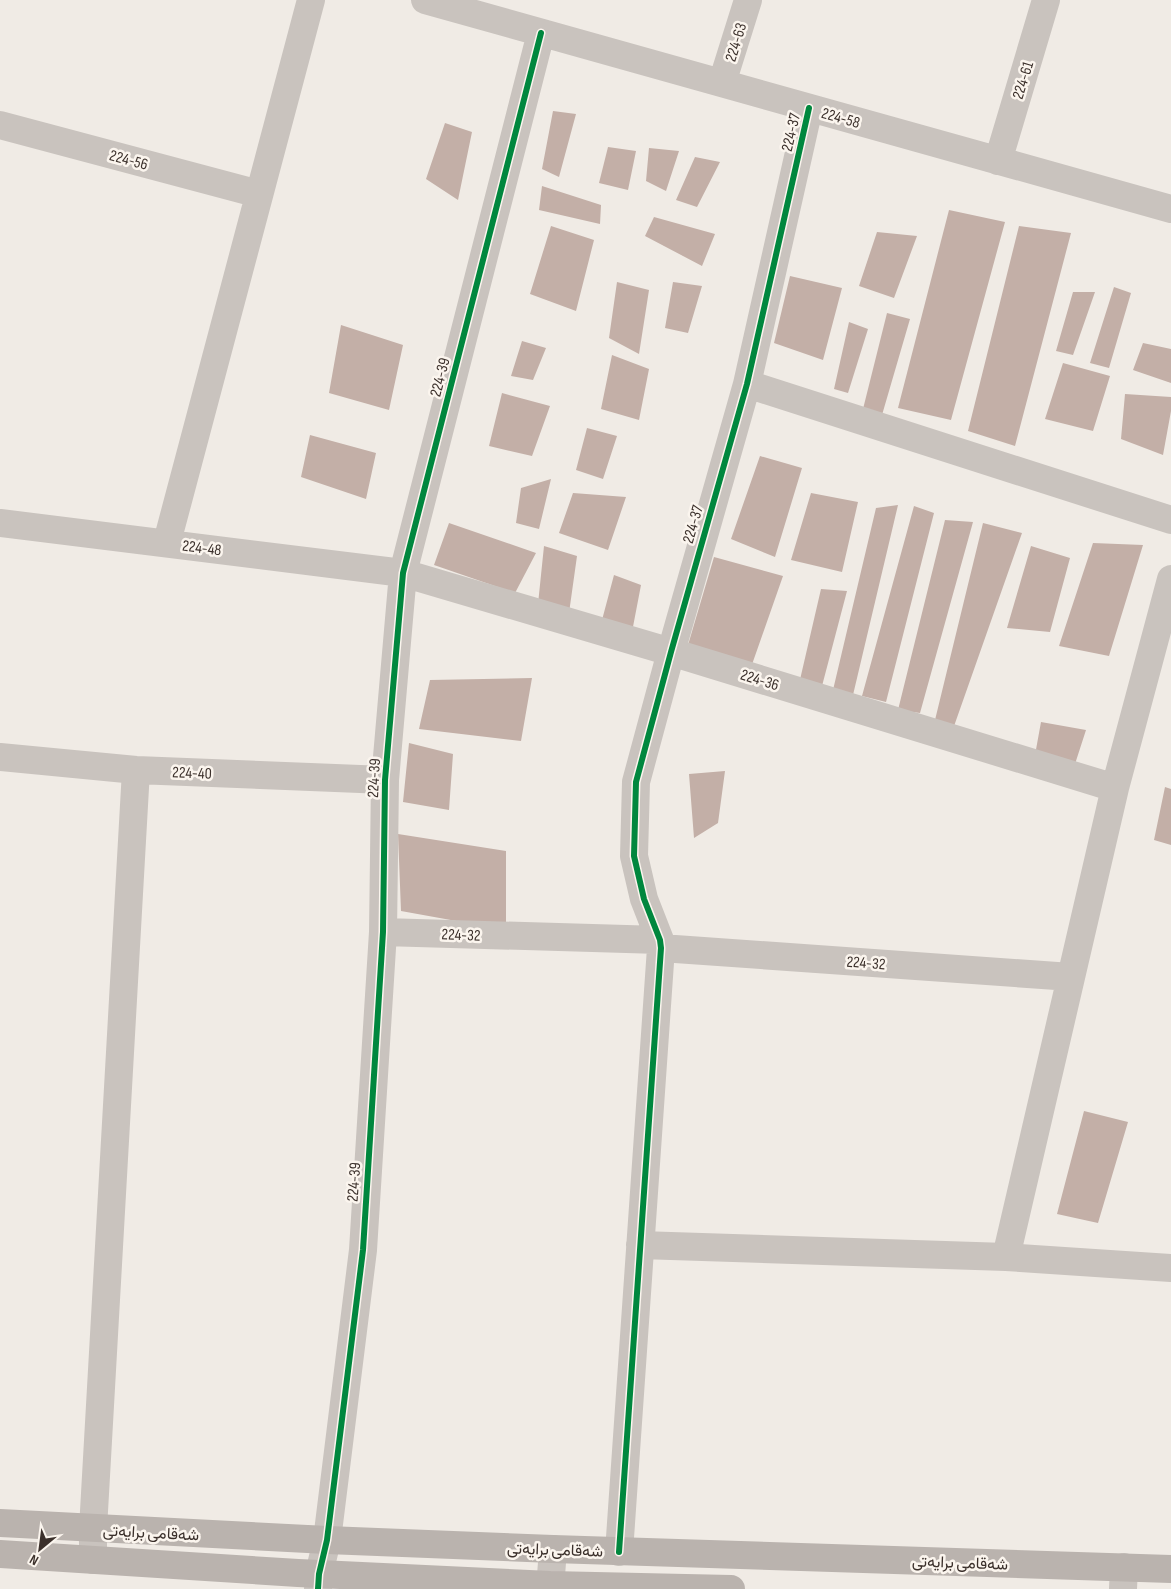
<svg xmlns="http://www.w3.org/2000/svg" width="1171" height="1589" viewBox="0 0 1171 1589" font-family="'Sofia Sans Condensed',Vazirmatn,sans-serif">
  <rect width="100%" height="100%" fill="#f0ebe5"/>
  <path fill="#c3afa7" d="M553 111 576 114 559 177 542 169Z
    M445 123 472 132 458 200 426 179Z
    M608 147 636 151 628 190 599 183Z
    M649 148 679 151 666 191 646 181Z
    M695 157 720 162 697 207 676 200Z
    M542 186 601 205 600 224 539 210Z
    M949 210 1005 222 951 420 898 408Z
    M654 217 715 234 702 266 645 236Z
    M551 226 594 240 576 311 530 294Z
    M1019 226 1071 233 1015 446 968 431Z
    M877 232 917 236 894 298 859 286Z
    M790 276 842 288 823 360 774 343Z
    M617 282 649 290 639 354 609 338Z
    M673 282 702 286 688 333 665 328Z
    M1114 287 1131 293 1109 368 1090 363Z
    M1073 292H1095L1073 355 1056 351Z
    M887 313 910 319 882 415 863 409Z
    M849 322 868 329 848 393 834 389Z
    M341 325 403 345 389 410 329 393Z
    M522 341 546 348 533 380 511 376Z
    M1143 343 1171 349V383L1133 370Z
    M612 355 649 369 639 420 601 409Z
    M1063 363 1110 376 1093 431 1045 419Z
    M502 393 550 406 532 456 489 446Z
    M1125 394 1171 397V411L1163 455 1121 439Z
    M587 428 617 436 603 479 576 470Z
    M310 435 376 453 366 499 301 477Z
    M760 456 802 468 775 557 731 539Z
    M551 479 539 529 516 523 521 488Z
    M573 493 626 497 608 550 559 533Z
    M811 493 858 502 842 572 791 560Z
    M898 505 853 695 833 690 876 508Z
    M914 506 934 513 886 702 862 696Z
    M945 520 973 522 920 713 898 710Z
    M449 523 536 553 515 593 434 565Z
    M983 523 1022 533 953 729 935 720Z
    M1093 543 1143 545 1109 656 1059 646Z
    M544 546 577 556 569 613 538 604Z
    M1031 546 1070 558 1050 632 1007 628Z
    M714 557 783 576 749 673 688 645Z
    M614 575 641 585 632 632 602 620Z
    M821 589 847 591 822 686 799 684Z
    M532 678 521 741 419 729 430 680Z
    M1041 722 1086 730 1075 764 1035 755Z
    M409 743 453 754 449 810 403 802Z
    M725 771 718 823 694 838 689 774Z
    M1165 787 1171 789V845L1154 840Z
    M398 834 506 851V930L401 911Z
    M1084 1111 1128 1122 1098 1223 1057 1214Z"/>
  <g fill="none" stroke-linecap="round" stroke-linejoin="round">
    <path stroke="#c9c3be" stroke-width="28" d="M425 0 1171 209
      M722 83 748 0
      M0 125 259 194
      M998 161 1046 0
      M747 384 1171 520
      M0 523 403 573 671 652 1115 788
      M167 542 311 0
      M0 757 136 770 385 780
      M383 932 660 940
      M661 948 1071 977
      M640 1245 1006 1257 1171 1268
      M1006 1257 1115 788 1171 579
      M619 1552 661 948 660 940 644 899 634 856 636 782 671 652 747 384 809 108
      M93 1560V1529L136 770
      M318 1589 319 1574 327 1540 363 1250 383 932 385 780 403 573 541 33
      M550 1589 553 1549
      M1123 1589 1124 1567"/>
    <path stroke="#bab3ae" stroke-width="28" d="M0 1523 327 1540 553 1549 1171 1569
      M0 1554 298 1573 550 1585 731 1589"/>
    <defs>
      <path id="cycleway" d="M619 1552 661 948 660 940 644 899 634 856 636 782 671 652 747 384 809 108
        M318 1589 319 1574 327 1540 363 1250 383 932 385 780 403 573 541 33"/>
    </defs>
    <use href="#cycleway" stroke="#fbf5ee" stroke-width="9"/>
    <use href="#cycleway" stroke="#00873e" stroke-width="6"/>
  </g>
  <g text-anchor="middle" stroke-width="5" stroke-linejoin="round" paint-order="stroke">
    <g font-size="16" fill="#3b302b" stroke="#fbf5ee">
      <text transform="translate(735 42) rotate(-73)" y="6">224-63</text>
      <text transform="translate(1022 80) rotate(-73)" y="6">224-61</text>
      <text transform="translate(841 117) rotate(16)" y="6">224-58</text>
      <text transform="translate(790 132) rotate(-77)" y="6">224-37</text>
      <text transform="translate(129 159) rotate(15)" y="6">224-56</text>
      <text transform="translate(439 377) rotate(-76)" y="6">224-39</text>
      <text transform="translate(692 524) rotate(-74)" y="6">224-37</text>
      <text transform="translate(202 547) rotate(7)" y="6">224-48</text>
      <text transform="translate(760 679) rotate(17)" y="6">224-36</text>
      <text transform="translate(192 772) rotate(2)" y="6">224-40</text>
      <text transform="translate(373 778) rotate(-87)" y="6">224-39</text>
      <text transform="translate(461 934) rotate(2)" y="6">224-32</text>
      <text transform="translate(866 962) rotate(4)" y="6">224-32</text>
      <text transform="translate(353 1182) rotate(-86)" y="6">224-39</text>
      <text transform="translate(151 1532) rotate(3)" y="6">شەقامی برایەتی</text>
      <text transform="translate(555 1549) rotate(2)" y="6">شەقامی برایەتی</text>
      <text transform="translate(960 1562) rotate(2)" y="6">شەقامی برایەتی</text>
    </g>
  </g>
  <g transform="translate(40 1549) rotate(209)" stroke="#fbf5ee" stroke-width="4" paint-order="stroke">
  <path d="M0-4L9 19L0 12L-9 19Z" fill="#3b302b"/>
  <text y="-8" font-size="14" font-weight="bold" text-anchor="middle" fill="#3b302b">N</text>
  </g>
</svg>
